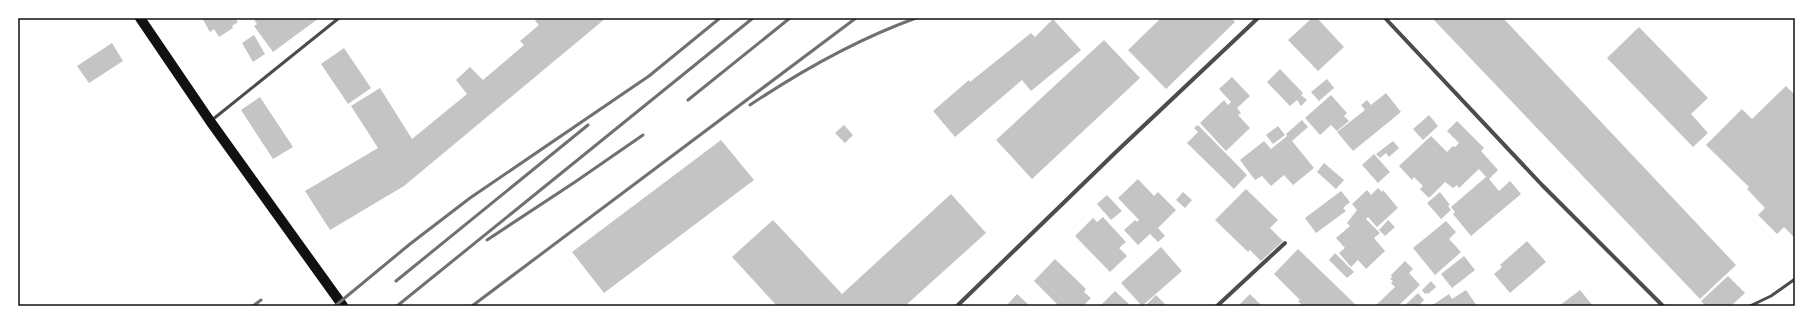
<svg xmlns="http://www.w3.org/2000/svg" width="1813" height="324" viewBox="0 0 1813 324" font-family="Lora,serif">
  <rect width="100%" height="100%" fill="#fff"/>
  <path fill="#c4c4c4" d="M202 18H235L238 22 232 26 233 28 219 37 214 29 210 32Z
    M253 18H319L273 52 254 26 257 24Z
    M538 18H606L404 186 330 230 305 191 378 148 351 106 380 88 412 139 467 94 456 80 470 67 483 80 524 45 520 41 539 25 535 21Z
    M1161 18H1231L1235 22 1166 89 1128 50Z
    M1312 18H1317L1344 47 1318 71 1288 40Z
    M1432 18H1503L1736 265 1700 299Z
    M1053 19 1081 50 1031 91 1022 80 955 137 933 111 969 80 970 82 1031 33 1035 37Z
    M1639 27 1708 98 1691 114 1708 133 1693 147 1607 58Z
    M254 35 265 54 253 62 242 43Z
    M1104 40 1140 78 1032 179 996 140Z
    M112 43 123 61 89 83 77 66Z
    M344 48 371 88 348 104 321 64Z
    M1280 69 1303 93 1301 95 1307 100 1301 106 1297 100 1290 106 1267 82Z
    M1232 77 1250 96 1237 108 1241 113 1238 115 1250 128 1226 151 1200 123 1224 100 1228 105 1231 102 1219 89Z
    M1327 79 1334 88 1319 101 1311 92Z
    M1786 86 1795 95V238L1784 227 1777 234 1758 215 1765 208 1747 189 1749 187 1706 145 1742 109 1752 119Z
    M1386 93 1401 112 1353 151 1337 132 1365 110 1361 105 1367 100 1371 105Z
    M1331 95 1347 113 1344 116 1349 121 1337 131 1331 125 1320 135 1305 118Z
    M260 97 293 147 273 159 241 110Z
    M1429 115 1438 126 1423 140 1413 129Z
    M1302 120 1308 127 1292 141 1314 168 1293 185 1284 175 1271 186 1262 176 1255 180 1240 160 1264 141 1271 149 1287 136 1286 134Z
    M1457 121 1484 148 1481 151 1498 170 1489 179 1499 191 1510 181 1521 194 1471 236 1453 214 1455 212 1451 207 1486 177 1479 169 1459 188 1457 185 1453 188 1445 182 1429 198 1420 189 1423 186 1414 177 1412 180 1399 166 1431 136 1447 152 1453 146 1455 147 1459 143 1447 131Z
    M844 125 853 135 845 143 835 133Z
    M1198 125 1247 175 1234 189 1187 143 1198 132 1194 128Z
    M1278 126 1285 135 1273 144 1266 135Z
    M721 140 754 180 604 293 572 252Z
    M1393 141 1399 148 1389 157 1386 153 1380 158 1376 154Z
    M1374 154 1390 172 1378 183 1362 165Z
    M1324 163 1344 180 1336 189 1317 172Z
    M1138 179 1154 196 1158 192 1176 210 1158 228 1165 236 1158 242 1150 234 1138 245 1124 230 1135 220 1137 222 1139 220 1118 198Z
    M1378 188 1382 192 1383 190 1398 208 1377 227 1368 217 1366 219 1380 233 1374 238 1385 251 1366 269 1358 260 1351 267 1339 253 1345 248 1336 238 1350 226 1347 223 1357 210 1352 204 1367 190 1371 195Z
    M1246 189 1278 220 1270 228 1283 241 1261 261 1250 250 1248 252 1215 220Z
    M1341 191 1350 202 1343 208 1346 211 1316 233 1305 218Z
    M1183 192 1192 200 1185 208 1176 200Z
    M1440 192 1450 205 1448 206 1451 210 1441 219 1427 203Z
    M951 194 986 233 905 306H777L732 257 773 220 842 294Z
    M1107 195 1122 211 1111 220 1097 204Z
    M1103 217 1126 242 1119 248 1127 256 1110 272 1075 236 1093 218 1097 222Z
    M1388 220 1395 227 1385 236 1379 230Z
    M1446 221 1456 232 1449 239 1461 252 1435 275 1413 248Z
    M1527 241 1546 262 1510 293 1494 274 1502 267 1500 265Z
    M1161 247 1182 271 1142 306 1121 283Z
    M1298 249 1357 306H1303L1298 301 1300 300 1274 274Z
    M1335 253 1354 272 1347 278 1329 260Z
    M1464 256 1475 270 1452 288 1441 274Z
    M1055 259 1086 289 1084 292 1091 298 1083 306H1059L1034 281Z
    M1405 261 1413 269 1409 273 1420 285 1398 306H1375L1395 287 1391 283 1393 281 1390 279 1392 277 1391 275Z
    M1728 276 1745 293 1731 306H1706L1701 301Z
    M1431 281 1436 287 1428 294 1427 293 1425 294 1422 290Z
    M1466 290 1477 306H1431L1449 294 1452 299Z
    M1580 290 1593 306H1559Z
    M1115 291 1131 306H1100Z
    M1418 293 1424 300 1418 306H1404Z
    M1017 294 1030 306H1006Z
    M1250 294 1262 306H1238Z
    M1156 295 1167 306H1145Z"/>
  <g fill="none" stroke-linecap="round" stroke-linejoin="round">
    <path stroke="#4c4c4c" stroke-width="3" d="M212 120 339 18
      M1750 306 1771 296 1795 279"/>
    <path stroke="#4c4c4c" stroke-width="4" d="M1385 18 1542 185 1663 306
      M957 306 1117 151 1258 18
      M1217 306 1285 243"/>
    <path stroke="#111" stroke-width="10" d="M140 18 210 121 343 306"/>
    <path stroke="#707070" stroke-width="3" d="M688 100 790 18
      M750 105C801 71 858 39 916 18
      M487 240 575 182 643 135
      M396 281 588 125
      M253 306 261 300
      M335 306 410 244 470 198 649 76 720 18
      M397 306 753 18
      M472 306 856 18"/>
  </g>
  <rect width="1813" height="324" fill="none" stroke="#ffffff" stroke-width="38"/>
  <rect x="19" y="19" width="1775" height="286" fill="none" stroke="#111" stroke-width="1.5"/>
</svg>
